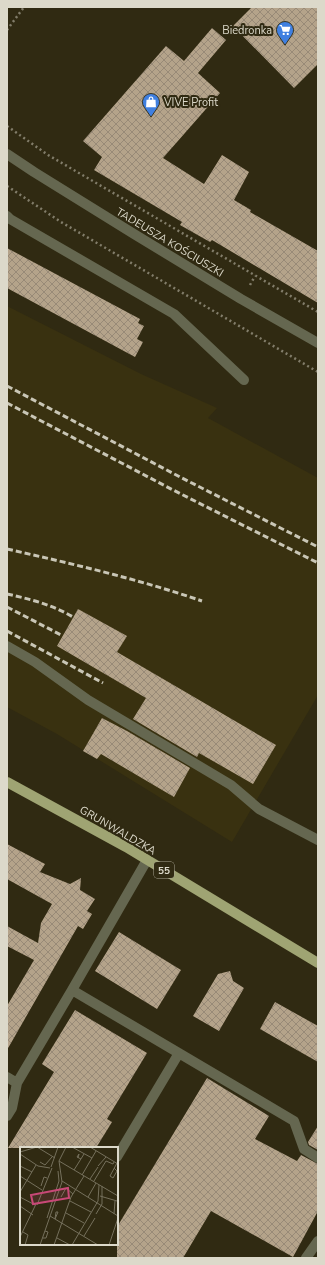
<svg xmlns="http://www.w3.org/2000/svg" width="325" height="1265" viewBox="0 0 325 1265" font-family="'Nunito Sans',sans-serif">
  <defs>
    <pattern id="building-cross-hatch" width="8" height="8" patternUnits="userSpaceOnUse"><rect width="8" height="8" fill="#b4a38a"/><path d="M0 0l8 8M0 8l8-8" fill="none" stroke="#988a77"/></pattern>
  </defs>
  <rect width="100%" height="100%" fill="#302a12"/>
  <path fill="#393110" d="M7 306 141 374 217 408 208 418 318 478V695L232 842 57 734 7 707Z"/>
  <path fill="url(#building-cross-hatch)" d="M252 7H318V64L294 88 233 26Z
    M212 28 226 40 198 73 220 93 163 158 204 184 222 155 249 172 234 200 251 210 250 212 318 251V303L212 240 210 242 180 225 182 222 94 170 102 157 83 141 166 46 184 61Z
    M7 248 140 319 138 323 144 326 137 339 143 342 135 357 7 288Z
    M78 609 127 636 117 652 276 745 253 784 199 753 197 757 133 719 146 698 57 646Z
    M102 718 127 731 190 768 174 797 101 754 97 759 83 751Z
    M7 844 45 864 40 872 70 884 81 878 80 890 95 899 87 911 92 914 83 929 78 926 7 1050V1006L34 960 7 946V926L38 943 41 923 52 904 7 879Z
    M119 932 181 970 157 1009 95 971Z
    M230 971 233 981 244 988 219 1031 193 1016 218 974Z
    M275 1002 318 1026V1062L260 1029Z
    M75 1010 147 1053 107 1119 112 1122 96 1148H8L54 1072 42 1064Z
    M207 1078 269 1116 255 1139 297 1161 301 1155 318 1164V1211L293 1257 211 1211 183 1258H117V1227Z
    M318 1126V1150L309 1145 308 1142Z"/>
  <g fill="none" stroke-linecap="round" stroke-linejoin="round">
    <path stroke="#827d6a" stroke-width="2.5" stroke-dasharray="2 3" stroke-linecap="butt" d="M7 30 24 7
      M7 126 48 155 318 312
      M7 186 61 222 318 372
      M250 285 255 276"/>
    <path stroke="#656750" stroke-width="10" d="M7 154 34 172 134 234 241 299 318 343
      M7 216 10 219 174 314 244 380
      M7 646 35 662 88 700 231 785 259 809 318 840
      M72 990 294 1121 304 1149 318 1158
      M7 1077 17 1083
      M7 1116 12 1108 17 1083 72 990 147 860
      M117 1157 179 1053
      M306 1258 318 1241"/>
    <path stroke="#9fa473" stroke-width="10" d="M7 782 126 847 318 963"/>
    <path stroke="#c9c6b6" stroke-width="3" stroke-dasharray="6 3" stroke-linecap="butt" d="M7 386 180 477 318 547
      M7 403 173 490 318 563
      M7 549C73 564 138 579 202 601
      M7 594C30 599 53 605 73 617
      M7 607 63 636
      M7 631 103 683"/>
  </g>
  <defs>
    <symbol id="supermarket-pin" viewBox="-11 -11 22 30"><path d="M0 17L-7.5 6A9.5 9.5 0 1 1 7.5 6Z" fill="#3f7fe0" stroke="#302a12"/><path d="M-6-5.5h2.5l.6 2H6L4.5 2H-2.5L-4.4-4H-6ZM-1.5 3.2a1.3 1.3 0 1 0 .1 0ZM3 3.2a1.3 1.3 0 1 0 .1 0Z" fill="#fff"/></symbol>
    <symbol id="shop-pin" viewBox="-11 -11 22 30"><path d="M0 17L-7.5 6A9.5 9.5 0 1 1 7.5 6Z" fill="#3f7fe0" stroke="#302a12"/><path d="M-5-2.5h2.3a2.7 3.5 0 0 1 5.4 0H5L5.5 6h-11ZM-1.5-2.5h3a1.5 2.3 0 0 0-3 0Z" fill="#fff"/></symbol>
  </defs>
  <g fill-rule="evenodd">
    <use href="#supermarket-pin" x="275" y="20" width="20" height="27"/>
    <use href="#shop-pin" x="141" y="92" width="20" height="27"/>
  </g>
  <g text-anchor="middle" stroke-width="4" stroke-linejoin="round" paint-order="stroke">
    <rect fill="#302a12" stroke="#a8a493" stroke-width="1" x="154" y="862" width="20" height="16" rx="3"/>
    <g font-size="10" font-weight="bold" fill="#dcd9ca">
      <text x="164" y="874">55</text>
    </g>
    <g font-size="11" fill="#dcd9ca" stroke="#302a12" text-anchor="end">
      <text x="272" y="34">Biedronka</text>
      <text x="164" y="106" text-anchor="start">VIVE Profit</text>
    </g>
    <g font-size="11" fill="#dcd9ca" stroke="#302a12">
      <text transform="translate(170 242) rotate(31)" y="4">TADEUSZA KOŚCIUSZKI</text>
      <text transform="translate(118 830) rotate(30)" y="4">GRUNWALDZKA</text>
    </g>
  </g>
  <g transform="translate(20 1147)">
    <rect width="98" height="98" fill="#302a12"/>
    <path fill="none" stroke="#75705c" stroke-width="1" d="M17 0 35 11M52 0 72 11M70 0 98 17M0 5 17 0M0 7 18 19 30 21M58 11 59 7 57 10 61 12M39 14 98 49M20 15 25 18 32 10M0 19 12 25M78 19 86 10M31 20 38 0M94 21 97 24 93 31 90 29 97 16M54 23 64 7M62 28 76 4M0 29 22 43M70 32 78 20M42 34 98 69M74 34 86 14 93 17 94 15M21 39 24 30 27 31M0 45 16 18M80 49 97 54M0 50 15 58M41 50 46 41 53 47M68 50 76 36M50 54 71 65M17 58 32 21M0 59 13 68M46 66 64 76M76 67 82 57V39M94 67 95 54M30 69 78 98M27 71 39 34 38 24M35 72 36 65H38L35 72M3 85 8 88 5 98M64 89 75 71M0 90 16 57M23 91H26L28 85 25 84M37 91 50 98M20 98 42 35 39 14 46 0M34 98 51 50 64 29M52 98 78 54 79 38M89 98 98 71"/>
    <path fill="#c84877" fill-opacity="0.15" stroke="#c84877" stroke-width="2" d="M48 41 49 51 13 57 11 48Z"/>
    <rect width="98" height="98" fill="none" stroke="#dcd9ca" stroke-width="2"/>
  </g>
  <rect width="325" height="1265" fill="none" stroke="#dcd9ca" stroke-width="16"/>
</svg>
